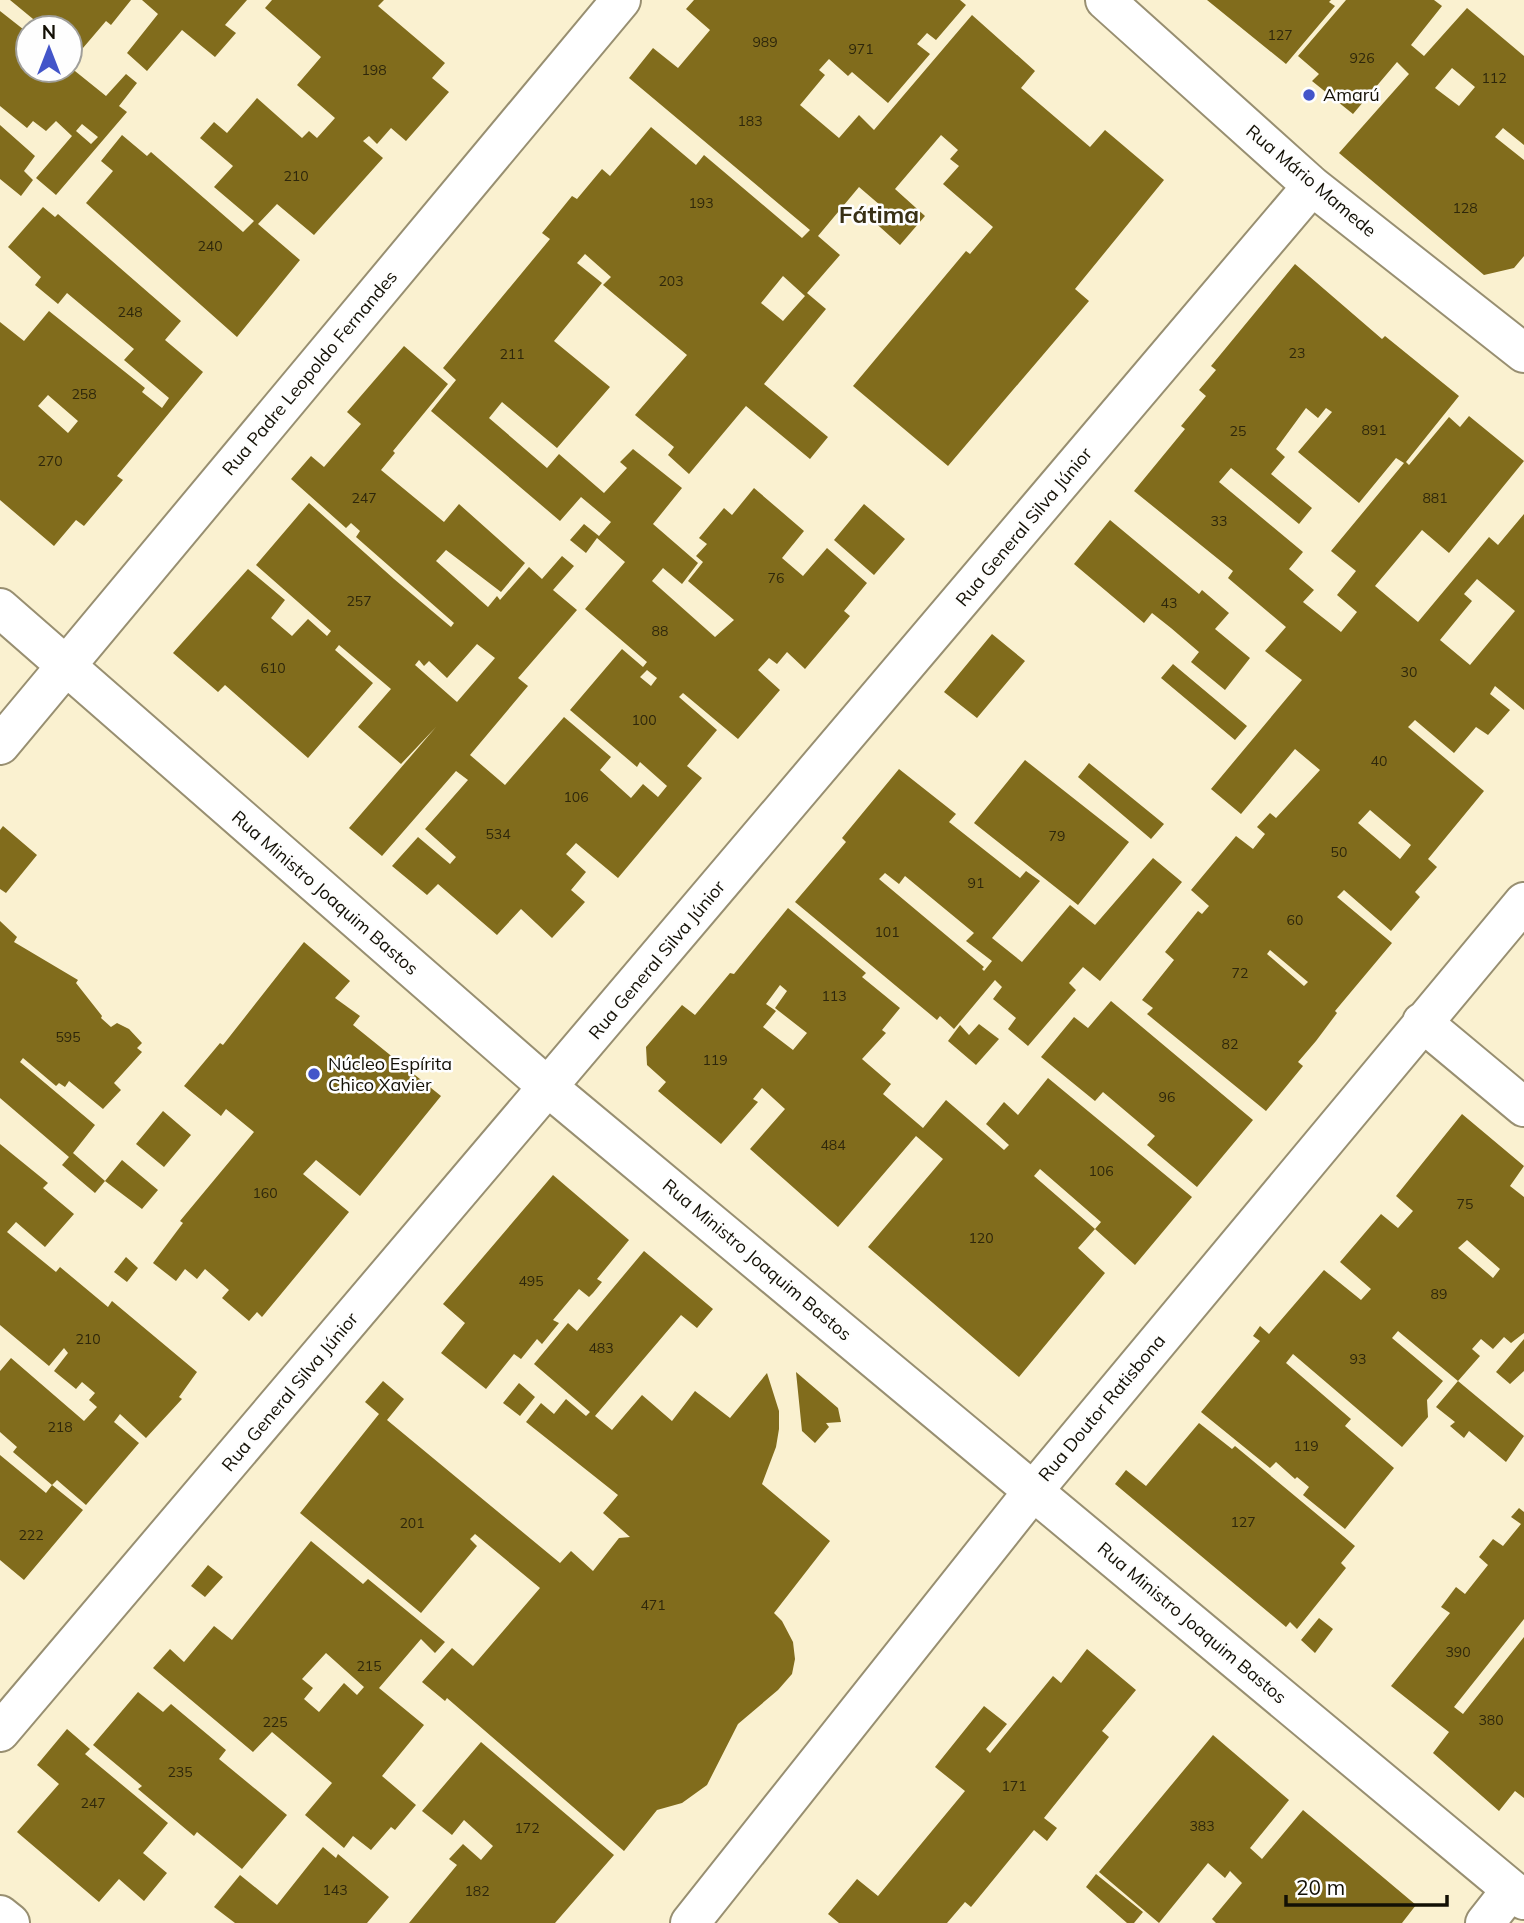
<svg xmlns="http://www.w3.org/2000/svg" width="1524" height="1923" viewBox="0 0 1524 1923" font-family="Mulish,sans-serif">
  <rect width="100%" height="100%" fill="#faf1d0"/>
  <path fill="#816c1c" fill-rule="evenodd" d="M10 0H131L111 25 106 21 77 55 70 49V28H44Z
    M142 0H247L225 25 236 33 215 57 182 30 147 71 127 53 158 14Z
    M272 0H384L378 6 445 63 432 78 449 92 406 141 391 128 377 144 369 136 363 141 383 158 314 235 277 204 258 224 300 260 237 337 86 203 113 171 101 161 122 135 147 156 151 152 243 232 254 221 214 187 233 166 200 138 214 122 227 133 257 98 302 138 309 131 317 138 335 118 297 85 321 57 265 8Z
    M694 0H960L966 5 936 40 927 33 917 44 930 54 888 103 852 72 848 76 829 59 819 70 825 75 800 105 839 138 859 115 874 130 972 15 1035 71 1021 88 1090 147 1105 130 1164 180 1075 289 1089 301 948 466 853 386 966 251 970 254 993 227 943 184 959 166 950 159 958 150 941 135 895 189 925 216 900 245 870 218 880 205 859 187 818 236 840 255 807 293 826 309 764 384 828 437 810 459 746 406 689 474 668 455 674 447 635 415 687 355 603 285 611 277 585 254 577 263 602 283 554 341 610 387 557 448 502 402 489 418 547 468 559 454 604 493 627 468 620 462 633 449 682 488 653 524 698 563 682 584 663 568 652 581 715 637 734 620 688 581 703 562 696 556 707 544 699 538 724 508 732 515 754 488 804 531 782 558 803 576 827 548 867 583 844 611 850 616 805 669 787 652 777 664 769 658 758 670 780 690 738 739 683 693 679 697 717 730 687 766 702 778 618 878 576 843 566 854 586 872 571 890 585 902 552 938 521 909 497 935 438 884 427 895 392 866 418 837 450 864 456 857 425 829 468 780 456 771 382 856 349 828 436 727 401 764 358 727 391 689 339 645 335 650 373 683 308 758 225 685 218 692 173 653 248 569 285 600 271 618 292 636 308 619 327 636 331 631 256 565 309 503 394 579 451 627 454 623 356 537 360 531 351 523 346 528 291 479 311 456 324 467 361 424 347 412 404 346 448 384 393 451 395 453 381 470 444 522 459 504 525 563 501 592 446 550 436 561 488 607 497 596 500 600 529 567 542 579 562 556 574 566 553 590 577 610 518 678 528 686 470 755 505 785 564 717 611 757 600 770 631 798 643 784 658 797 667 786 640 762 637 767 570 710 622 649 643 667 647 662 585 609 625 562 597 538 586 553 570 540 584 524 599 536 611 522 581 497 560 521 431 411 456 380 443 368 550 239 542 233 572 196 577 199 602 169 610 176 651 127 696 165 704 155 802 238 810 230 629 78 653 48 678 68 710 30 686 9ZM783 276 805 296 783 321 761 303ZM477 644 495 658 457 702 415 665 419 660 424 666 429 661 447 678ZM647 670 657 678 651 686 640 677Z
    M1207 0H1331L1329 2 1335 6 1286 64Z
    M1346 0H1434L1442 6 1411 45 1424 56 1467 8 1524 56V145L1503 128 1495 137 1524 160V256L1514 268 1484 275 1339 153 1409 74 1397 62 1353 114 1312 81 1319 74 1298 56ZM1452 68 1475 87 1459 106 1435 88Z
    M0 11 28 33V70H70V67L106 96 126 74 137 83 119 106 127 112 56 195 36 178 72 136 56 121 46 131 33 121 27 128 0 106ZM82 124 98 137 91 144 76 131Z
    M0 125 35 156 24 171 33 180 21 196 0 179Z
    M43 207 55 217 58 214 181 321 165 340 203 372 117 476 123 480 84 526 76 520 54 546 0 500V322L24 341 49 311 145 388 142 392 162 408 169 398 124 360 134 349 67 293 58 304 35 285 41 277 8 247ZM48 395 78 421 68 433 38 406Z
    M1295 264 1382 339 1385 336 1459 396 1406 462 1409 465 1449 417 1460 427 1469 416 1524 461 1449 553 1422 530 1375 586 1418 622 1489 537 1498 545 1524 514V710L1495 686 1490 694 1510 710 1488 735 1476 727 1454 753 1415 720 1408 727 1484 791 1428 859 1437 867 1415 892 1420 897 1391 931 1344 890 1337 897 1392 943 1335 1011 1337 1013 1316 1041 1298 1062 1303 1066 1266 1111 1147 1014 1153 1008 1142 1000 1174 960 1165 952 1198 911 1202 914 1209 906 1191 890 1236 836 1253 849 1265 834 1257 827 1270 813 1276 818 1320 770 1295 749 1241 814 1211 789 1302 680 1265 651 1286 627 1228 578 1233 571 1134 491 1185 429 1181 426 1206 396 1199 390 1216 370 1211 366ZM1306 408 1318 418 1326 408 1332 412 1298 452 1359 503 1396 458 1404 463 1331 551 1356 571 1337 595 1357 612 1341 632 1303 602 1314 590 1289 569 1303 552 1219 482 1231 468 1299 524 1312 508 1271 474 1285 457 1276 449ZM1477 579 1515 611 1470 665 1440 640 1472 601 1464 594ZM1370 810 1411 845 1400 859 1358 823ZM1270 950 1308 982 1304 986 1267 954Z
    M864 504 905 539 874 575 834 540Z
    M1110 520 1199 594 1202 590 1229 613 1215 629 1250 658 1225 690 1191 662 1199 652 1171 628 1152 613 1144 623 1074 564Z
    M992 634 1025 661 977 718 944 692Z
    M1173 664 1247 726 1235 740 1161 678Z
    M1025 760 1129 842 1078 905 974 823Z
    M1089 763 1164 824 1151 839 1078 777Z
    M899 769 956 814 949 822 1020 878 1026 871 1040 881 992 938 1022 962 1070 905 1095 925 1153 858 1182 882 1100 981 1083 967 1069 983 1076 990 1028 1046 1008 1029 1016 1018 993 999 1002 987 995 980 954 1029 940 1016 937 1020 795 902 846 842 842 838ZM885 873 899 884 905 876 974 933 966 941 992 961 984 971 982 969 984 967 879 879Z
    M3 826 37 855 6 893 0 889V830Z
    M788 908 866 973 862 977 900 1008 882 1030 886 1033 862 1059 891 1084 883 1094 923 1128 946 1100 1004 1150 1009 1145 986 1124 1004 1102 1018 1115 1048 1078 1192 1197 1135 1265 1095 1229 1078 1248 1105 1273 1019 1377 868 1247 943 1159 916 1136 838 1227 750 1149 785 1109 762 1088 753 1099 758 1102 721 1144 658 1091 666 1082 647 1065 646 1047 682 1005 695 1015 730 973 734 974ZM780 985 787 991 775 1008 807 1033 793 1050 763 1027 776 1011 766 1004ZM1040 1169 1101 1222 1095 1229 1034 1176Z
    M0 921 17 937 14 942 78 980 76 983 102 1016 101 1018 111 1027 117 1023 129 1029 142 1043 137 1048 142 1052 114 1083 121 1090 103 1109 69 1081 65 1087 59 1083 56 1086 23 1058 20 1062 95 1125 73 1153 105 1181 95 1193 62 1165 69 1157 0 1098Z
    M304 942 350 981 335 998 360 1016 353 1025 441 1096 360 1196 316 1160 303 1174 349 1212 262 1317 257 1312 249 1321 222 1298 229 1290 205 1269 197 1279 185 1269 176 1281 153 1263 183 1223 180 1221 254 1132 226 1109 221 1116 184 1086 220 1043 223 1045Z
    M1111 1001 1253 1120 1197 1187 1147 1145 1155 1136 1103 1092 1095 1101 1041 1057 1074 1017 1088 1028Z
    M979 1024 999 1039 976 1065 948 1041 960 1025 969 1035Z
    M163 1111 191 1135 164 1167 136 1144Z
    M1462 1114 1524 1166 1510 1186 1524 1197V1333L1511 1343 1504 1337 1493 1349 1481 1339 1472 1349 1480 1356 1458 1381 1398 1331 1392 1338 1443 1381 1427 1400 1428 1417 1402 1447 1293 1354 1286 1363 1351 1419 1345 1426 1394 1468 1345 1529 1303 1495 1309 1487 1297 1477 1295 1479 1276 1462 1270 1468 1201 1412 1260 1341 1253 1336 1260 1326 1269 1334 1324 1270 1361 1300 1371 1289 1340 1262 1381 1214 1398 1228 1413 1211 1396 1196ZM1467 1240 1500 1269 1493 1278 1458 1248Z
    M0 1144 48 1183 43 1188 74 1214 45 1247 16 1222 7 1232 56 1272 60 1267 108 1307 112 1301 197 1372 179 1397 182 1399 146 1438 120 1414 114 1422 139 1443 86 1505 57 1480 52 1485 13 1452 17 1447 0 1432V1371L11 1358 84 1421 97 1407 89 1400 95 1393 82 1382 76 1389 54 1371 68 1353 64 1348 49 1366 0 1325Z
    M122 1160 158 1190 142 1209 105 1181Z
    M553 1175 629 1240 597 1279 602 1282 593 1293 589 1297 579 1289 553 1320 559 1323 542 1344 537 1339 521 1359 514 1354 486 1389 441 1353 465 1323 443 1304Z
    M644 1251 713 1309 697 1328 681 1315 595 1416 612 1430 642 1395 672 1421 695 1391 730 1418 767 1373 779 1411V1429L776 1447 762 1484 830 1541 774 1613 782 1621 793 1642 795 1659 792 1674 778 1690 738 1724 707 1785 682 1803 657 1810 624 1851 447 1698 445 1701 422 1682 452 1648 473 1666 540 1588 475 1534 470 1539 477 1546 421 1613 300 1513 379 1414 365 1402 383 1381 404 1399 387 1420 560 1563 571 1551 593 1571 619 1538 630 1537 603 1513 618 1495 526 1422 541 1403 554 1414 566 1399 586 1416 590 1412 534 1364 568 1323 577 1331Z
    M126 1257 138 1268 127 1282 114 1272Z
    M1524 1339V1371L1510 1384 1496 1372Z
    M796 1372 838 1408 841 1422 826 1423 829 1427 815 1443 802 1431Z
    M1458 1381 1524 1436 1506 1462 1469 1431 1464 1438 1450 1426 1455 1422 1436 1407Z
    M519 1383 535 1397 520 1416 503 1403Z
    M1199 1423 1232 1449 1235 1446 1355 1546 1341 1563 1346 1568 1297 1629 1290 1622 1286 1627 1115 1484 1126 1470 1146 1486Z
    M0 1455 46 1493 52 1485 83 1510 24 1580 0 1560Z
    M1519 1508 1524 1512V1619L1454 1707 1463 1714 1524 1637V1798L1515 1791 1499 1811 1433 1753 1449 1732 1391 1686 1450 1613 1441 1607 1456 1587 1465 1594 1488 1565 1479 1557 1493 1539 1503 1546 1521 1524 1511 1517Z
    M311 1541 363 1584 368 1579 445 1642 435 1653 421 1639 379 1688 424 1725 382 1776 416 1805 395 1830 391 1827 371 1850 353 1836 344 1848 305 1815 332 1783 272 1732 253 1752 153 1668 170 1649 184 1662 214 1626 232 1640ZM326 1653 364 1687 357 1695 344 1683 319 1712 304 1699 313 1688 302 1679Z
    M208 1565 223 1577 205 1597 191 1586Z
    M1319 1618 1333 1629 1315 1653 1301 1640Z
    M1087 1649 1136 1690 1102 1731 1109 1737 1044 1818 1057 1828 1047 1841 1034 1830 971 1907 965 1902 947 1923H839L828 1914 857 1879 878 1896 965 1791 935 1767 984 1706 1007 1724 986 1749 990 1753 1053 1676 1061 1683Z
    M138 1692 163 1712 171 1704 226 1750 219 1759 287 1815 242 1869 197 1832 194 1836 138 1789 142 1786 93 1745Z
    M67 1729 90 1749 85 1754 168 1823 143 1853 167 1873 144 1901 119 1879 99 1902 17 1832 59 1784 37 1765Z
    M1213 1735 1289 1800 1250 1848 1262 1859 1303 1810 1416 1905 1402 1923H1216L1212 1919 1242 1883 1230 1871 1225 1878 1208 1863 1159 1923 1099 1872Z
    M481 1742 614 1855 555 1923H409L457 1865 449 1859 463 1844 481 1860 493 1846 464 1820 452 1835 422 1811Z
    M323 1847 336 1858 338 1854 389 1897 367 1923H235L214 1907 240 1875 277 1905Z
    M1096 1874 1143 1912 1134 1923H1127L1086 1887Z"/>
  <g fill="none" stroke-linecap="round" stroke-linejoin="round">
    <defs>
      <path id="minor" d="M1105 0 1312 186 1524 353
        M0 608 549 1088 1524 1900
        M0 745 621 0
        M1422 1022 1524 1107
        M0 1732 1312 186
        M0 1915 10 1923
        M690 1923 1034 1490 1524 902
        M1485 1923 1511 1890"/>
    </defs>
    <use href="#minor" stroke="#988f71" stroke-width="42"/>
    <use href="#minor" stroke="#fff" stroke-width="38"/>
  </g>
  <g fill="#4355c9" stroke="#fefefe" stroke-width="2.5">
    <circle cx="1309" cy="95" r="7"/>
    <circle cx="314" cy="1074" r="7"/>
  </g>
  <g text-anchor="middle" stroke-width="5" stroke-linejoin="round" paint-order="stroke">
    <g font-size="14" fill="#2e270b">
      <text x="1280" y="40">127</text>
      <text x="765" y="47">989</text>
      <text x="861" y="54">971</text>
      <text x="1362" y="63">926</text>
      <text x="374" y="75">198</text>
      <text x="1494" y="83">112</text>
      <text x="750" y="126">183</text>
      <text x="296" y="181">210</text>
      <text x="701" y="208">193</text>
      <text x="1465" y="213">128</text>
      <text x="210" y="251">240</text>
      <text x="671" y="286">203</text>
      <text x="130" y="317">248</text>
      <text x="1297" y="358">23</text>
      <text x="512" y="359">211</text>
      <text x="84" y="399">258</text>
      <text x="1374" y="435">891</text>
      <text x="1238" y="436">25</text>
      <text x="50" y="466">270</text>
      <text x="364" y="503">247</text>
      <text x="1435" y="503">881</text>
      <text x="1219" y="526">33</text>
      <text x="776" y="583">76</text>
      <text x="359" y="606">257</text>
      <text x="1169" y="608">43</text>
      <text x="660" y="636">88</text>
      <text x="273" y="673">610</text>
      <text x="1409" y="677">30</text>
      <text x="644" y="725">100</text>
      <text x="1379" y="766">40</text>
      <text x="576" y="802">106</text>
      <text x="498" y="839">534</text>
      <text x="1057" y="841">79</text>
      <text x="1339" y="857">50</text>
      <text x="976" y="888">91</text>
      <text x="1295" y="925">60</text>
      <text x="887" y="937">101</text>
      <text x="1240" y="978">72</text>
      <text x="834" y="1001">113</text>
      <text x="68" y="1042">595</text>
      <text x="1230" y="1049">82</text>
      <text x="715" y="1065">119</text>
      <text x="1167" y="1102">96</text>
      <text x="833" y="1150">484</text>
      <text x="1101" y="1176">106</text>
      <text x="265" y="1198">160</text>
      <text x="1465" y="1209">75</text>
      <text x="981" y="1243">120</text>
      <text x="531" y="1286">495</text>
      <text x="1439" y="1299">89</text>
      <text x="88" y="1344">210</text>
      <text x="601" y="1353">483</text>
      <text x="1358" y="1364">93</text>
      <text x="60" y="1432">218</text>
      <text x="1306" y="1451">119</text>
      <text x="1243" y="1527">127</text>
      <text x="412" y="1528">201</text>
      <text x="31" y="1540">222</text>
      <text x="653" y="1610">471</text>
      <text x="1458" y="1657">390</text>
      <text x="369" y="1671">215</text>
      <text x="1491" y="1725">380</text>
      <text x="275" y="1727">225</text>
      <text x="180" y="1777">235</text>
      <text x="1014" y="1791">171</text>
      <text x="93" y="1808">247</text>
      <text x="1202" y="1831">383</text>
      <text x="527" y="1833">172</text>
      <text x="335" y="1895">143</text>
      <text x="477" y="1896">182</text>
    </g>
    <g font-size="18" fill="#131005" stroke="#fefefe" text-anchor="start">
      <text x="1323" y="101">Amarú</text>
      <text x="328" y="1070">Núcleo Espírita<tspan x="328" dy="21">Chico Xavier</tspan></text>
    </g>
    <g font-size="18" fill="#131005" stroke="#fefefe">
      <text transform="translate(1311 181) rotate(40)" y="6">Rua Mário Mamede</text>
      <text transform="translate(310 373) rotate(-50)" y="6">Rua Padre Leopoldo Fernandes</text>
      <text transform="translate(1024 527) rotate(-50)" y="6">Rua General Silva Júnior</text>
      <text transform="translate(325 893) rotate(41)" y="6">Rua Ministro Joaquim Bastos</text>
      <text transform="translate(657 960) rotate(-50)" y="6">Rua General Silva Júnior</text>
      <text transform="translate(757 1260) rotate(40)" y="6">Rua Ministro Joaquim Bastos</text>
      <text transform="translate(290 1392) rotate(-50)" y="6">Rua General Silva Júnior</text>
      <text transform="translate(1102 1408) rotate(-50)" y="6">Rua Doutor Ratisbona</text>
      <text transform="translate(1192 1623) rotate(40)" y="6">Rua Ministro Joaquim Bastos</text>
    </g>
    <g font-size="24" font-weight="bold" fill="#383015" stroke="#fefefe">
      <text x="879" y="223">Fátima</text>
    </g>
  </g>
  <g transform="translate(49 49)"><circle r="33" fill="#fefefe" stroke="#a09f9a" stroke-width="2"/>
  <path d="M0-5L12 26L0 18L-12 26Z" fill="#4355c9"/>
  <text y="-10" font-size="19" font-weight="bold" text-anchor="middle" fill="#131005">N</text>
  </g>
  <path d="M1286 1895v10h161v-10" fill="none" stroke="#131005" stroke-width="3.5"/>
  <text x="1296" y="1895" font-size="21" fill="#131005" stroke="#fefefe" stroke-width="5" paint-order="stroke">20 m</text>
</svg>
